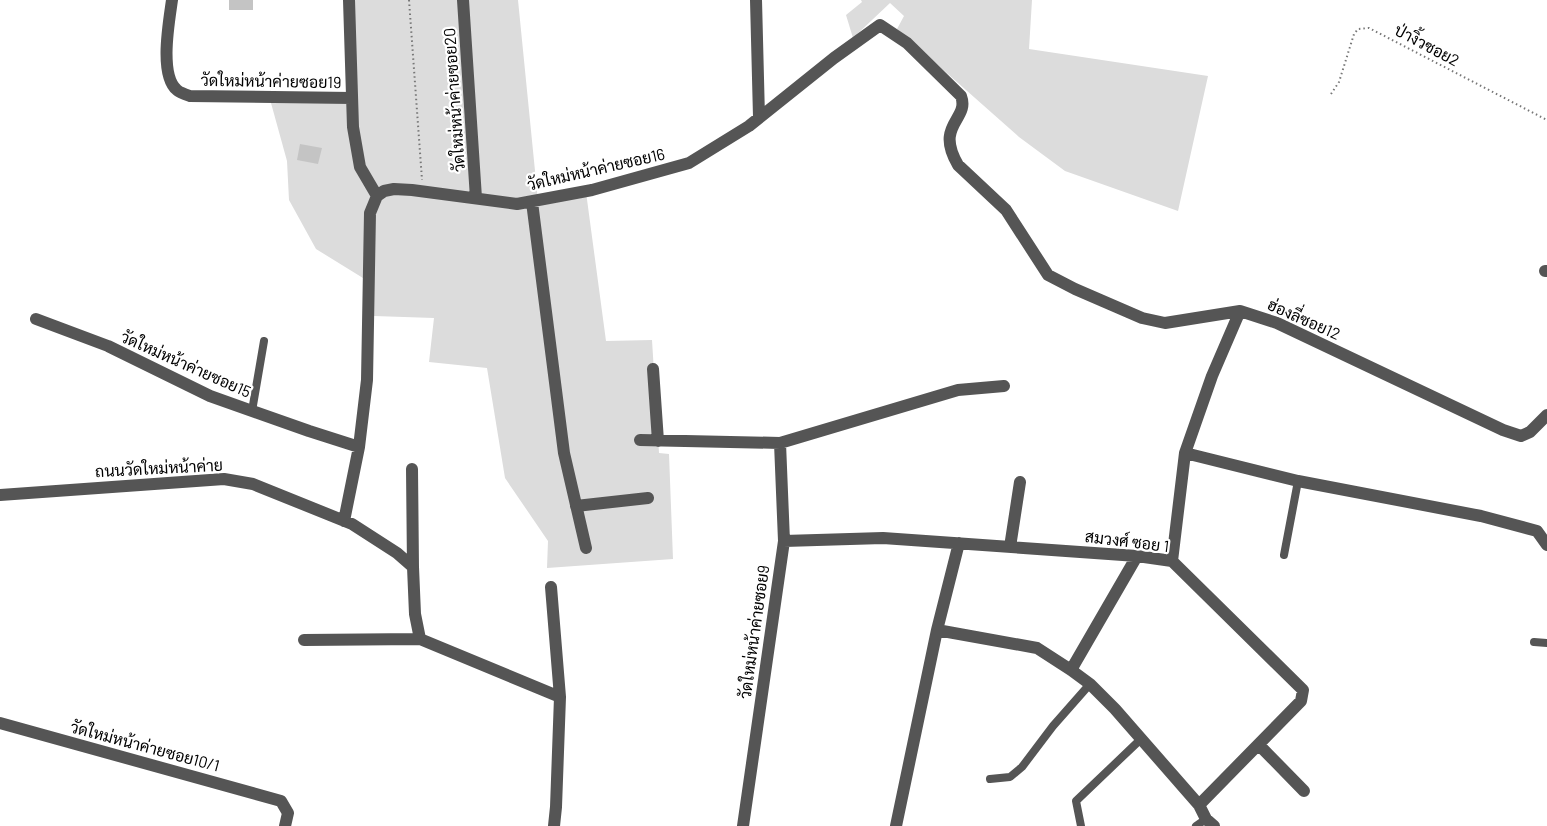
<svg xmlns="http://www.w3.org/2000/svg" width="1547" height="826" viewBox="0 0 1547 826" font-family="Barlow,Sarabun,sans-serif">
  <rect width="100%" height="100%" fill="#fff"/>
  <path fill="#dcdcdc" d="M348 0H518L538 201 586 192 606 341 652 340 659 453 669 454 673 559 547 568 548 541 505 478 487 368 429 362 434 318 374 316 363 278 316 249 289 200 287 161 271 103 272 97 352 98Z
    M861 0H1032L1029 49 1208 76 1178 211 1065 171 1019 137 897 29 904 16 890 3 853 38 846 15 862 2Z"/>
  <path fill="#c4c4c4" d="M229 0H253V10H229Z
    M300 144 322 148 318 164 297 160Z"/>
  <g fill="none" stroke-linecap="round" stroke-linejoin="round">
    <path stroke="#777" stroke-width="2" stroke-dasharray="1.5 3" stroke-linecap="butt" d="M409 0 422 180
      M1331 94 1339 82 1354 34 1358 29 1369 28 1547 120"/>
    <path stroke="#555" stroke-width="8" d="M252 411 264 341
      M1284 555 1298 481
      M1534 642 1547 643
      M990 779 1010 777 1022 767 1053 726 1090 684
      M1081 826 1076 801 1141 739
      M1196 826 1206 819"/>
    <path stroke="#555" stroke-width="12" d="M172 0C169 22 159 75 177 90 180 93 187 95 190 96L352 98
      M349 0 353 127 360 167 377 196
      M463 0 476 198
      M756 0 759 117
      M532 202 564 453 586 548
      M1545 271H1547
      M36 319 108 346 210 396 309 431 359 447
      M653 369 658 441
      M640 440 780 443 958 390 1004 386
      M1185 453 1298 481 1481 516 1537 531 1547 545
      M412 469 413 567
      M0 495 224 479 253 484 352 524 397 553 413 567 415 614 420 639 560 697 556 807 554 826
      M576 506 648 498
      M344 521 359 447 367 380 370 213 377 196 384 191 394 189 412 190 517 204 592 190 689 163 749 126 834 58 880 25 907 43 961 96C970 120 934 124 958 165L1006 210 1048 275 1075 289 1142 318 1165 323 1240 311 1277 323 1503 430 1521 436 1530 432 1547 415
      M784 541 883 538 1137 556 1172 561 1303 690 1301 701 1199 805 1206 819 1214 826
      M959 543 937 630 1037 648 1071 670 1090 684 1115 709 1199 805
      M1010 547 1020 482
      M1172 561 1185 453 1212 376 1240 311
      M551 587 560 697
      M304 640 420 639
      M1071 670 1137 556
      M0 723 281 801 288 813 285 826
      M1259 745 1304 791
      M743 826 784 541 780 443
      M896 826 937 630"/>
  </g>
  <g text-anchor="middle" stroke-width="4.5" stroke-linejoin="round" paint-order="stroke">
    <g font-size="16" fill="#000" stroke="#fff">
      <text transform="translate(1427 45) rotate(28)" y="6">ป่างิ้วซอย2</text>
      <text transform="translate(271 81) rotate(1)" y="6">วัดใหม่หน้าค่ายซอย19</text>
      <text transform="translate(454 100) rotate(-94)" y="6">วัดใหม่หน้าค่ายซอย20</text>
      <text transform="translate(596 169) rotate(-13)" y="6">วัดใหม่หน้าค่ายซอย16</text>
      <text transform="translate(1304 319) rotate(24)" y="6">ฮ่องลี่ซอย12</text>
      <text transform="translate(186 364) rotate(24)" y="6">วัดใหม่หน้าค่ายซอย15</text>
      <text transform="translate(159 468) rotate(-3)" y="6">ถนนวัดใหม่หน้าค่าย</text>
      <text transform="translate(1127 541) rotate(7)" y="6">สมวงศ์ ซอย 1</text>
      <text transform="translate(754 632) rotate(-82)" y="6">วัดใหม่หน้าค่ายซอย9</text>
      <text transform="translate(145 746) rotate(15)" y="6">วัดใหม่หน้าค่ายซอย10/1</text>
    </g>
  </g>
</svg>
